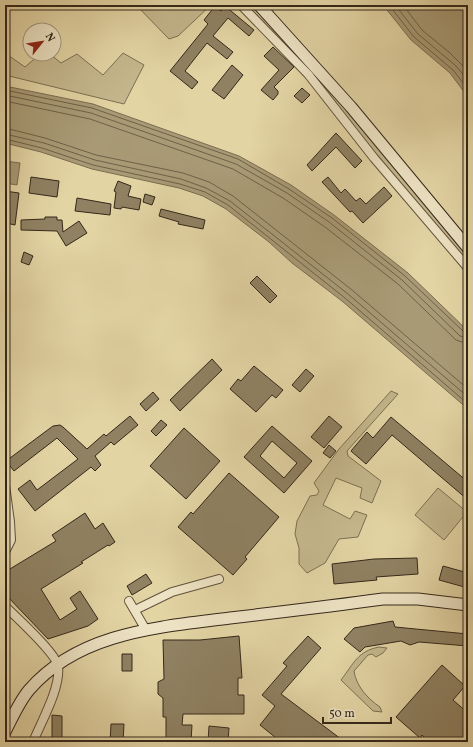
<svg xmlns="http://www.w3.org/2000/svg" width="473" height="747" viewBox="0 0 473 747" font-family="Vollkorn,serif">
  <rect width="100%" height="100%" fill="#e3d4a4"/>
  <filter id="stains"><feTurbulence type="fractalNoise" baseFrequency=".005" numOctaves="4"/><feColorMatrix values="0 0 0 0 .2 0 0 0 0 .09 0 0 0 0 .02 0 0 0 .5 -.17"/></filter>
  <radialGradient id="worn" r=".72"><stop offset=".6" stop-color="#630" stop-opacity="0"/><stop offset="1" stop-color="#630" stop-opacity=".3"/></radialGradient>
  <path fill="#c5b78d" stroke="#7c7054" d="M136 5H211L178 36 169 39Z
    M244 5H251L343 106 468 256V266L316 82Z
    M5 53 25 67 40 54H50L61 63 77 54 103 75 123 53 144 65 124 104 5 75Z
    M391 391 398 394 347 451 348 456 381 481 372 503 360 498 362 488 336 478 323 505 350 519 355 511 367 515 358 537 339 539 325 563 307 573 299 564V548L295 534 297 521 310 496 317 495 319 491 314 483 339 449Z
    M438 488 467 512 444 540 415 515Z
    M379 647 387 648 383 653 376 657 372 654 368 655 354 671C356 686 368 699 380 707L382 712 373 711 341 680C354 663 358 651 379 647Z"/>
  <path fill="#a89a75" stroke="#7a6c51" d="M383 5H468V97L450 73 411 40Z
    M5 86 93 104 239 156 291 185 334 215 408 273 468 331V409L342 301 292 263 269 242 226 209 203 196 179 188 92 169 41 152 5 143Z
    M5 161 20 163 17 185 5 183Z"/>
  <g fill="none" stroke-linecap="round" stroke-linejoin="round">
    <path stroke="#6e6148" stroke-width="1" d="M389 5 414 37 453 70 468 89
      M395 5 418 34 456 66 468 80
      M403 5 422 30 450 53 468 71
      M5 90 92 108 238 159 289 189 332 218 405 276 464 332 468 333
      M5 95 91 113 236 164 287 193 329 222 402 280 460 336 468 338
      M5 101 90 119 233 169 283 198 325 227 398 284 456 340 468 344
      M5 128 45 138 96 155 183 173 209 182 233 196 352 290 468 389
      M5 134 44 143 95 160 181 179 206 188 230 201 348 294 468 397
      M5 139 42 148 93 165 180 184 205 192 228 205 345 298 468 404"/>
  </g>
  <path fill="#8f8162" stroke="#34281a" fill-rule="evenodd" d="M215 6 221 11 225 6 254 30 249 36 228 18 213 36 233 52 227 59 207 43 185 71 198 82 192 89 170 71 208 24 204 20Z
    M273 47 294 67 274 87 278 91V94L273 100 261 90 279 70 264 56Z
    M232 65 243 75 224 99 212 90Z
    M302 88 310 95 302 103 294 96Z
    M336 133 362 161 355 168 336 147 312 171 307 165Z
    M31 177 59 181 57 197 29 193Z
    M328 177 341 193 345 189 356 201 360 198 366 204 384 187 392 196 363 223 352 211 350 212 322 182Z
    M118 181 131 186 128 196 141 199 139 210 122 207 121 209 114 208 116 192 114 191Z
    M5 191 19 193 15 225 6 223 7 214H5Z
    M145 194 155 197 152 205 143 202Z
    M77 198 111 204 110 215 75 211Z
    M161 209 205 220 203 229 178 224 179 222 159 216Z
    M45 217H57V220H62L63 232 79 221 87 233 66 246 57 231 21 230V220L45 219Z
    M24 252 33 256 29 265 21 262Z
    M257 276 277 296 270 303 250 283Z
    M212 359 222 370 180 411 170 400Z
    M254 366 283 390 276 398 272 395 256 412 230 389 238 379 241 381Z
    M306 369 314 376 300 392 292 385Z
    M153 392 159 399 146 411 140 404Z
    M130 416 138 425 114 445 111 442 95 456 101 465 95 471 91 467 35 511 18 489 30 480 37 490 78 459 57 438 14 471 6 461 53 426 60 425 63 427 87 449 104 434 106 436Z
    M329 416 342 427 324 448 311 437Z
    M391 417 468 482V500L392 435 366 464 351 451 367 432 373 438Z
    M161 420 167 425 156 436 151 431Z
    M272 426 312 461 284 493 244 457ZM272 441 297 463 284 478 260 456Z
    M184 428 220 461 186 499 150 466Z
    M329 445 336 451 330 458 323 453Z
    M229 473 279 517 245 557 247 559 233 575 178 527 191 512 193 514Z
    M85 513 95 529 103 523 115 542 109 546 108 545 81 562 83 563 41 589 60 620 77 609 70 598 80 591 98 619 88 626 48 639 5 594V572L56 541 52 535Z
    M417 558 418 574 376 577 377 580 334 584 332 564 374 559Z
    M443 566 468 573V588L439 580Z
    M146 574 152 583 132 595 127 586Z
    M393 621 395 627 468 634V646L419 642 410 645 401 641 365 647 360 652 344 639 354 628Z
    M239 636 242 678H238V695H244V714H183L182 725H192L191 742H166V717H163V698L158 694V682L164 679 163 640H200Z
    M308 636 321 648 281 694 345 742H281L260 725 275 706 262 695 287 666 283 663Z
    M122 654H132V671H122Z
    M442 665 465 686 453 700 468 713V742H429L422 735 420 738 396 717Z
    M52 715 62 716V742H52Z
    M111 724H124L123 742H110Z
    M209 726 229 728 228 742H208Z"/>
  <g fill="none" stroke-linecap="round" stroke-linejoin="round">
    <defs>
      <path id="street" d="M241 5 308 74 374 158 468 268
        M5 485 10 522 11 540 5 552
        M129 601 146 630
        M5 606C16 617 56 653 58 666 61 688 41 722 33 742
        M135 610 172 592 219 579"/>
      <path id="secondary" d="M259 5 351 107 468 248
        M5 732C12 718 19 702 29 690 79 632 160 627 230 618 281 612 332 606 383 599H418L468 605"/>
    </defs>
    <use href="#street" stroke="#60533c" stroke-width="10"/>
    <use href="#secondary" stroke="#34281a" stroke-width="13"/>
    <use href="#street" stroke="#ede3c4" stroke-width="8"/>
    <use href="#secondary" stroke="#ede3c4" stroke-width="11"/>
  </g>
  <rect width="473" height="747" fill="none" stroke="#e3d4a4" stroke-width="20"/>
  <rect x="6" y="6" width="461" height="735" fill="none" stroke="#34281a" stroke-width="2"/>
  <rect x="10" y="10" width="453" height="727" fill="none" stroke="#34281a"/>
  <g transform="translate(42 42) rotate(60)"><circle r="19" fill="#ede3c4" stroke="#a39880"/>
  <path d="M0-3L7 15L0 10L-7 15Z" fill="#8f2418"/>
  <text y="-6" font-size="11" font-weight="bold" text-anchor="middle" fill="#34281a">N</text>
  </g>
  <path d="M323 717v6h68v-6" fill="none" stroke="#34281a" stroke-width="2"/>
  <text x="329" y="717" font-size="12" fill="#34281a" stroke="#ede3c4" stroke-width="3" paint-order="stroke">50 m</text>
  <rect width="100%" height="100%" filter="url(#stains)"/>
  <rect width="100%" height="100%" fill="url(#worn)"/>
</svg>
